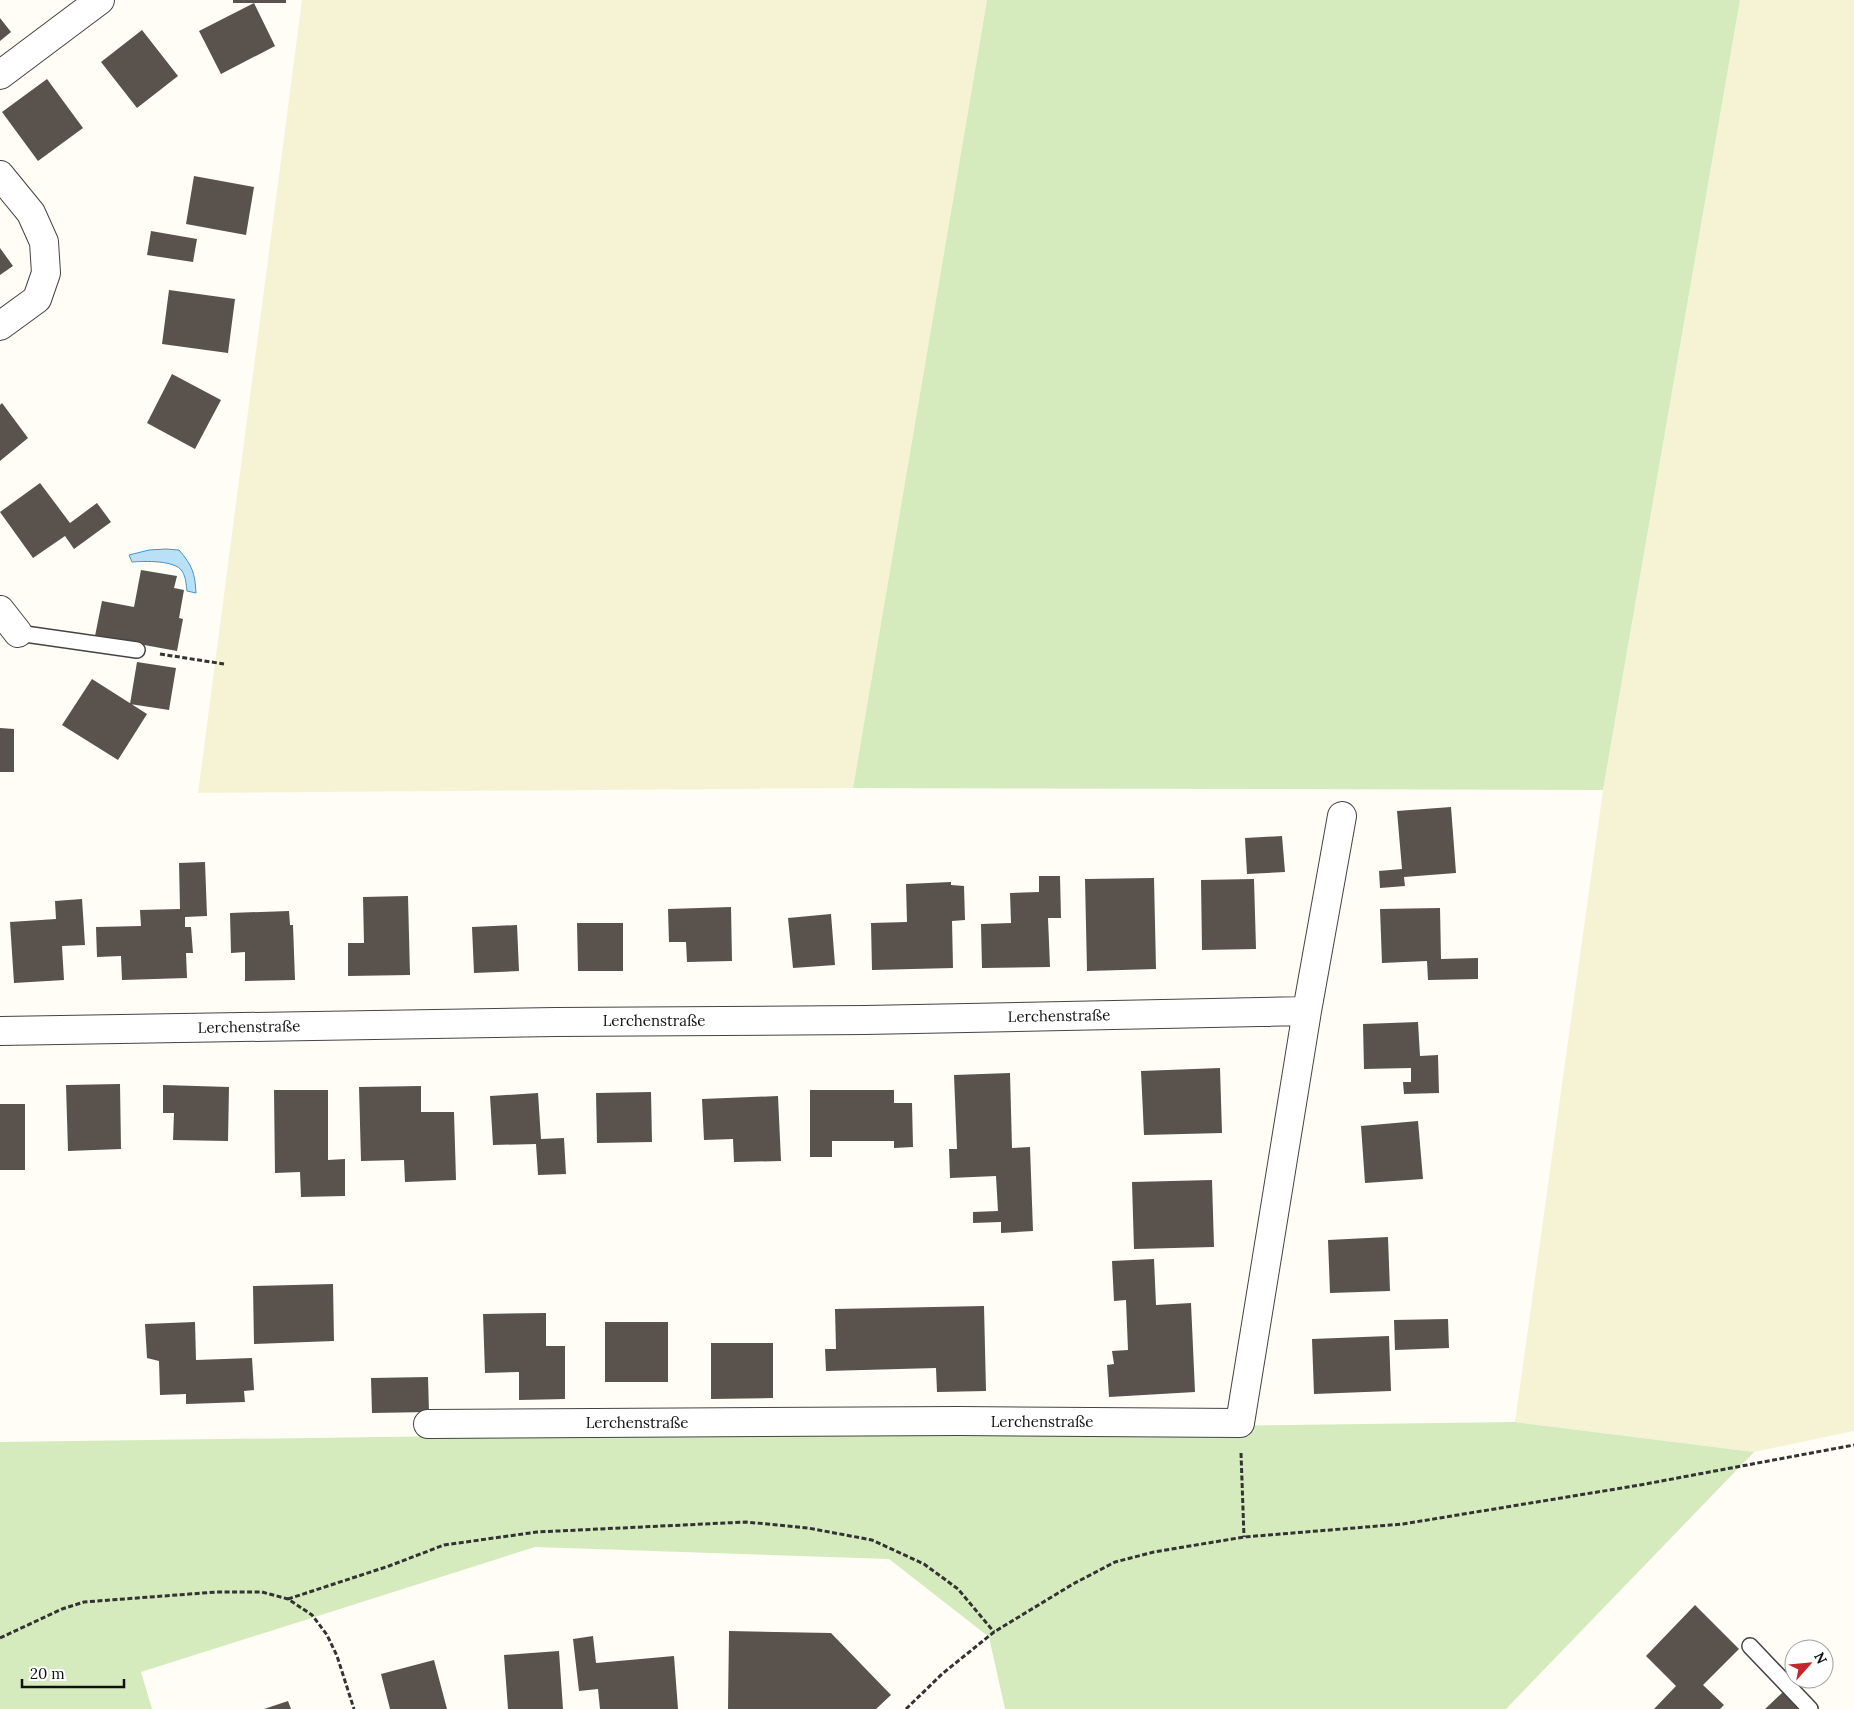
<svg xmlns="http://www.w3.org/2000/svg" width="1854" height="1709" viewBox="0 0 1854 1709" font-family="Lora,serif">
  <rect width="100%" height="100%" fill="#fffdf5"/>
  <path fill="#f6f3d4" d="M302 0H987L853 788 198 793Z
    M1740 0H1854V1431L1754 1452 1515 1422 1603 790Z"/>
  <path fill="#d5ebbd" d="M987 0H1740L1603 790 853 788Z
    M1515 1422 1754 1452 1506 1709H1005L989 1637 889 1559 535 1547 141 1672 152 1709H0V1442Z"/>
  <path fill="#b9e0f7" stroke="#3f96cf" d="M166 549 179 550C192 565 195 573 196 593L187 591C186 584 186 577 182 571 175 560 144 561 132 562L129 555 149 550Z"/>
  <path fill="#5a524d" d="M233 0H286V3H233Z
    M254 3 275 46 221 74 199 31Z
    M0 18 11 32 0 41Z
    M142 30 178 76 137 108 101 62Z
    M47 79 83 128 38 161 2 112Z
    M194 176 254 187 246 235 186 224Z
    M151 231 197 239 193 262 147 255Z
    M0 248 13 266 0 275Z
    M169 290 235 299 228 353 162 344Z
    M172 374 221 400 195 449 147 423Z
    M2 403 28 438 0 461V405Z
    M40 483 70 523 97 503 111 522 74 549 65 536 33 558 0 512Z
    M141 570 177 576 174 588 184 590 179 618 183 619 177 651 95 636 102 601 134 607Z
    M137 662 176 668 169 710 130 704Z
    M92 679 147 714 118 760 62 725Z
    M0 728 14 729V772H0Z
    M1451 807 1456 873 1404 877 1405 886 1380 888 1379 871 1402 869 1397 811Z
    M1282 836 1285 872 1247 874 1245 838Z
    M205 862 207 916 185 917V927H191L193 953H186L187 978 122 980 121 956 97 957 96 927 141 926 140 910 180 909 179 863Z
    M1039 876H1060L1061 918H1048L1050 967 982 968 981 924 1011 923 1010 893 1039 892Z
    M1154 878 1156 969 1087 971 1085 879Z
    M1254 879 1256 949 1202 950 1201 880Z
    M951 882V885L964 886 965 920 952 921 953 968 872 970 871 923 907 922 906 884Z
    M408 896 410 975 348 976V943H364L363 897Z
    M82 899 85 945 62 946 64 980 14 983 10 922 56 919 55 901Z
    M731 907 732 961 687 962 686 942H669L668 909Z
    M1440 908 1441 959 1478 958V979L1428 980 1427 961 1382 963 1380 909Z
    M289 911 290 925H293L295 980 245 981V952L231 953 230 913Z
    M831 914 835 965 793 968 788 918Z
    M577 923H623V971H578Z
    M517 925 519 971 474 973 472 927Z
    M1418 1022 1420 1056 1438 1055 1439 1093 1404 1094 1403 1082H1411V1068L1364 1069 1363 1024Z
    M1220 1068 1222 1133 1144 1135 1141 1071Z
    M1010 1073 1012 1148 1030 1147 1033 1231 1001 1233V1222L973 1223V1212L998 1211 996 1176 950 1178 949 1149H957L954 1075Z
    M120 1084 121 1149 68 1151 66 1085Z
    M163 1085 229 1087 228 1141 173 1140 174 1113H163Z
    M421 1086V1112H454L456 1180 405 1182 404 1160 361 1161 359 1087Z
    M274 1090H328V1160L345 1159V1196L301 1197 300 1172 275 1173Z
    M810 1090H894V1103H912L913 1147 894 1148V1141H832V1157H810Z
    M651 1092 652 1142 597 1143 596 1093Z
    M538 1093 541 1139 564 1138 566 1174 538 1175 536 1144 493 1145 490 1096Z
    M778 1096 781 1161 734 1162 733 1139 704 1140 702 1099Z
    M0 1104H25V1170H0Z
    M1418 1121 1423 1179 1365 1183 1361 1126Z
    M1212 1180 1214 1247 1134 1249 1132 1182Z
    M1388 1237 1390 1291 1330 1293 1328 1240Z
    M1154 1259 1156 1305 1191 1303 1195 1392 1109 1397 1107 1365 1114 1364 1112 1351 1128 1350 1126 1300 1114 1301 1112 1261Z
    M333 1284 334 1341 254 1344 253 1286Z
    M984 1306 986 1391 937 1392 936 1368 826 1371 825 1349H836L835 1309Z
    M546 1313V1346H565V1399L519 1400V1372L485 1373 483 1314Z
    M1448 1319 1449 1348 1395 1350 1394 1320Z
    M195 1322 196 1360 252 1358 254 1390 244 1391 245 1402 186 1404V1394L160 1395 159 1361 147 1358 145 1324Z
    M605 1322H668V1382H605Z
    M1389 1336 1391 1391 1314 1394 1312 1339Z
    M711 1343H773V1398L711 1399Z
    M428 1377 429 1412 372 1413 371 1378Z
    M1695 1605 1739 1649 1703 1685 1724 1705 1720 1709H1654L1676 1686 1646 1656Z
    M729 1631 831 1633 891 1695 876 1709H728Z
    M593 1636 596 1663 674 1656 678 1709H600L598 1689 579 1691 573 1639Z
    M559 1651 563 1709H508L504 1655Z
    M434 1660 447 1709H390L381 1674Z
    M1783 1692 1800 1709H1765Z
    M288 1701 291 1709H264Z"/>
  <g fill="none" stroke-linecap="round" stroke-linejoin="round">
    <defs>
      <path id="lane" d="M18 633 137 650
        M1750 1646 1810 1709"/>
      <path id="street" d="M0 75 100 0
        M0 175 31 213 44 242 46 273 37 299 0 326
        M0 610 18 633
        M0 1031 556 1022 865 1020 1307 1011
        M428 1424 959 1421 1240 1423 1307 1011 1342 816"/>
    </defs>
    <use href="#lane" stroke="#444" stroke-width="18"/>
    <use href="#street" stroke="#444" stroke-width="30"/>
    <path stroke="#333" stroke-width="3" stroke-dasharray="5 2.5" stroke-linecap="butt" d="M160 654 224 664
      M1241 1453 1244 1537
      M288 1599 389 1566 444 1545 537 1532 746 1522 808 1528 872 1540 924 1564 958 1589 994 1632
      M0 1638 62 1609 84 1602 217 1592H262L288 1599 312 1615 327 1635 337 1656 354 1709
      M906 1709 942 1674 994 1632 1073 1584 1115 1562 1154 1552 1244 1537 1403 1524 1640 1485 1854 1445"/>
    <use href="#lane" stroke="#fff" stroke-width="15"/>
    <use href="#street" stroke="#fff" stroke-width="28"/>
  </g>
  <g text-anchor="middle" stroke-width="5" stroke-linejoin="round" paint-order="stroke">
    <g font-size="15" fill="#111" stroke="#fff">
      <text transform="translate(1059 1016) rotate(-1)" y="5">Lerchenstraße</text>
      <text x="654" y="1026">Lerchenstraße</text>
      <text transform="translate(249 1027) rotate(-1)" y="5">Lerchenstraße</text>
      <text x="1042" y="1427">Lerchenstraße</text>
      <text x="637" y="1428">Lerchenstraße</text>
    </g>
  </g>
  <g transform="translate(1809 1664) rotate(63)"><circle r="24" fill="#ffffff" stroke="#a0a0a0"/>
  <path d="M0-4L9 19L0 12L-9 19Z" fill="#c4262e"/>
  <text y="-8" font-size="14" font-weight="bold" text-anchor="middle" fill="#111111">N</text>
  </g>
  <path d="M22 1679v8h102v-8" fill="none" stroke="#111111" stroke-width="2.5"/>
  <text x="30" y="1679" font-size="15" fill="#111111" stroke="#ffffff" stroke-width="4" paint-order="stroke">20 m</text>
</svg>
